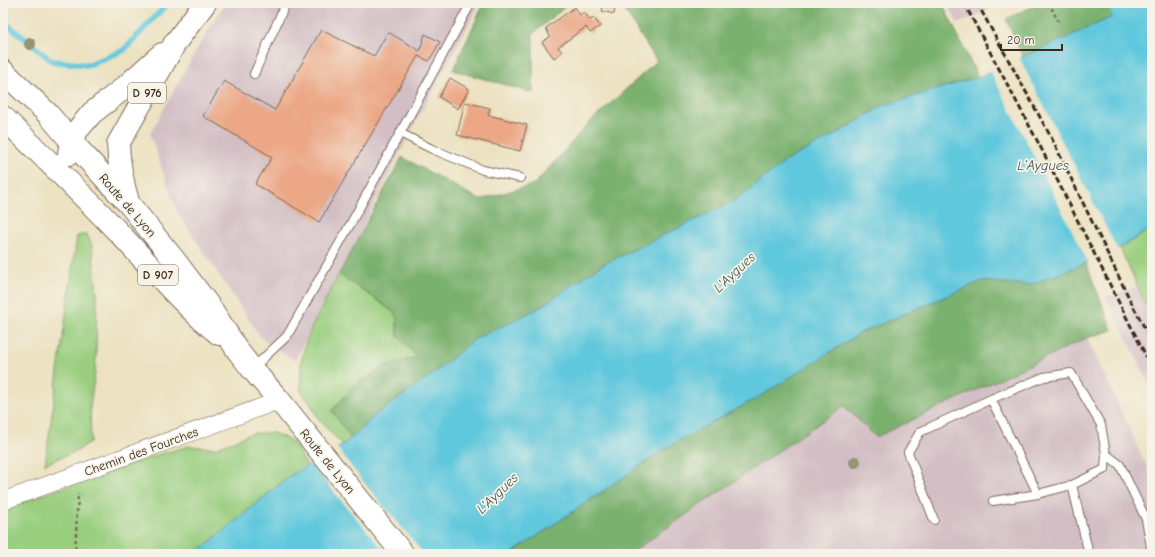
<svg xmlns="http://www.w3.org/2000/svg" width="1155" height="557" viewBox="0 0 1155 557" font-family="'Comic Neue',sans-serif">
  <rect width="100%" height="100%" fill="#f7f3e8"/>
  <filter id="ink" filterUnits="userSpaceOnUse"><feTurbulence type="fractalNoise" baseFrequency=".025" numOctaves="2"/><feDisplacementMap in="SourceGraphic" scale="8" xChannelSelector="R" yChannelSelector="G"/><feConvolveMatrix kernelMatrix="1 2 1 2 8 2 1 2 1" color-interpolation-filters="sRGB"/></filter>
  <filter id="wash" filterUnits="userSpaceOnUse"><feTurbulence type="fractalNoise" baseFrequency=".012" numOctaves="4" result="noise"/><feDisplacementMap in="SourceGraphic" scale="16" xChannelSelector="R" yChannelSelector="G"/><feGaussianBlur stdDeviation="0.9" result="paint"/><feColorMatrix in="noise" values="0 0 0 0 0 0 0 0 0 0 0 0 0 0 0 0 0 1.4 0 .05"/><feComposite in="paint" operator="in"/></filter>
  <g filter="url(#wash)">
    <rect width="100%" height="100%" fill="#ece2c1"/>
    <path fill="#d2bec4" d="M225 3H480L412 129 295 361 262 339 177 212 150 134 193 56Z
      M947 3H993L994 7 958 24Z
      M1136 287 1152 315V389L1106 297Z
      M1087 338 1152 478V554H629L844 406 877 437Z"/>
    <path fill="#99ce7f" stroke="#6a7c4e" d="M1151 228H1152V314L1144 301 1120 248Z
      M87 234 92 246 97 293 96 355 95 372 90 406 91 441 77 451 45 464 77 236Z
      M339 274 373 297 396 314 398 336 417 357 388 365 355 385 332 411 351 438 343 445 332 434 318 418 309 401 301 391V362L306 342 311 329Z
      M253 433H274L293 442 307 466 291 475 195 554H3V509L144 459 188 446 215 448Z"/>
    <path fill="#7ab16e" stroke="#5a6e46" d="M484 3H569L533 34V93L453 70Z
      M620 3H942L978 77 882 106 838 133 789 159 734 201 600 266 537 309 475 339 428 378 378 413 351 438 332 411 355 385 388 365 417 357 398 336 396 314 373 297 339 274 402 157 480 200 535 184 588 124 657 61Z
      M1040 3H1144L1023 57 1006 19Z
      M1086 263 1112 330 1087 338 876 437 844 406 629 554H511L666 448 764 394 860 333 982 281 1029 285Z"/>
    <path fill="#60c8dd" stroke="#4e797e" d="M1144 3H1152V228L1120 248 1086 263 1029 285 982 281 860 333 764 394 666 448 511 554H195L291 475 343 445 378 413 428 378 475 339 537 309 600 266 734 201 789 159 838 133 882 106 978 77Z"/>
    <path fill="#ece2c1" d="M1019 57 1118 251 1089 264 990 70Z
      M336 447 365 484 424 554H387L343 503 310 462Z"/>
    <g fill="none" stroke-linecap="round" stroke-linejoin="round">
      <path stroke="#60c8dd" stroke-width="6" d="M3 21 52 61 88 65 124 50 168 3"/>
      <path stroke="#60c8dd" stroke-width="21" d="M1119 3 1133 43 1152 89"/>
    </g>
    <g id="blocks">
      <path fill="#eba786" d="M604 3 616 4 614 14 602 11Z
        M575 7 580 15 584 12 590 20 594 18 600 26 590 33 586 27 558 47 562 52 554 58 542 42 550 37 546 28Z
        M321 30 374 56 388 32 420 51 425 34 440 42 429 61 418 56 319 222 255 184 272 157 203 116 224 81 275 110Z
        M450 78 469 89 458 109 439 97Z
        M465 102 490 108 488 115 527 125 520 151 457 135Z"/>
    </g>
  </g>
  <g filter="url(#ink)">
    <use href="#blocks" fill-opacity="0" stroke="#796a57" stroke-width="1"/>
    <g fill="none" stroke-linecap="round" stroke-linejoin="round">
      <defs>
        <path id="service" d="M254 74 286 3
          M400 133 432 149 483 170 520 178
          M253 368 287 336 351 223 471 3
          M991 399 1038 494
          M1106 454 1120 465 1146 519 1152 552
          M993 501 1038 494 1072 485 1089 554
          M934 520 908 452 920 432 991 399 1044 377 1071 373 1101 425 1106 454 1105 469 1072 485
          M1144 554 1152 551"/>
        <path id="minor" d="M3 501 267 405 279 400"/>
        <path id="primary" d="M3 71 48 114 71 141 129 204 175 261 212 310 238 351 252 369 279 400 403 554
          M3 117C43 156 83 195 121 235 153 269 183 305 219 334
          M69 154 71 141 75 133 92 113 124 88 162 54
          M128 201C122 182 119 164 118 144L175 43 205 3"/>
      </defs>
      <use href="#service" stroke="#796a57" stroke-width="10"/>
      <use href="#minor" stroke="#796a57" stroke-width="18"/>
      <use href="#primary" stroke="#796a57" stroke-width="24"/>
      <path stroke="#796a57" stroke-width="2.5" stroke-dasharray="3 3" stroke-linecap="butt" d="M1049 3 1058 21
        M75 554 78 493"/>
      <use href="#service" stroke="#fff" stroke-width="8"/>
      <use href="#minor" stroke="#fff" stroke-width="17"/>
      <use href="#primary" stroke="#fff" stroke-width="22"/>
      <path stroke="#3b2a1e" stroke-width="3" stroke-dasharray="6 3" stroke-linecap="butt" d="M964 3 1039 144 1152 368
        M977 3 1052 139 1130 300 1152 342"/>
    </g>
    <g fill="#979375">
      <circle cx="30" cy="44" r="6"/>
      <circle cx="855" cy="462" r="6"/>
    </g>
  </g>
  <g text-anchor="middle" stroke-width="3.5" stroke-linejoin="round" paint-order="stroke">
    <g fill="#f7f3e8" stroke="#73665b" stroke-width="1">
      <rect x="128" y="83" width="38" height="20" rx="3"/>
      <rect x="138" y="265" width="40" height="20" rx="3"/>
    </g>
    <g font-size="12" font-weight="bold" fill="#3b2a1e">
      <text x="147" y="97">D 976</text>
      <text x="158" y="279">D 907</text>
    </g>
    <g font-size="13" fill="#3b2a1e" stroke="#f7f3e8">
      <text transform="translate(128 205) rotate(49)" y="5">Route de Lyon</text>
      <text transform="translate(141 451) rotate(-20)" y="5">Chemin des Fourches</text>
      <text transform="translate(328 461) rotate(51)" y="5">Route de Lyon</text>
    </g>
    <g font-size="14" font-style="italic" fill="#465957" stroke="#f7f3e8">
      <text x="1043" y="170">L'Aygues</text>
      <text transform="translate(734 272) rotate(-43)" y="5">L'Aygues</text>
      <text transform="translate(497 493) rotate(-44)" y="5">L'Aygues</text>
    </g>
  </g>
  <rect width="1155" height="557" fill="none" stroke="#f7f3e8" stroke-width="16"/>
  <path d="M1001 44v6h61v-6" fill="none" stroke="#3b2a1e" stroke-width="2"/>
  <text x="1007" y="44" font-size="12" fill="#3b2a1e" stroke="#f7f3e8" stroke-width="3" paint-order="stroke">20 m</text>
</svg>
